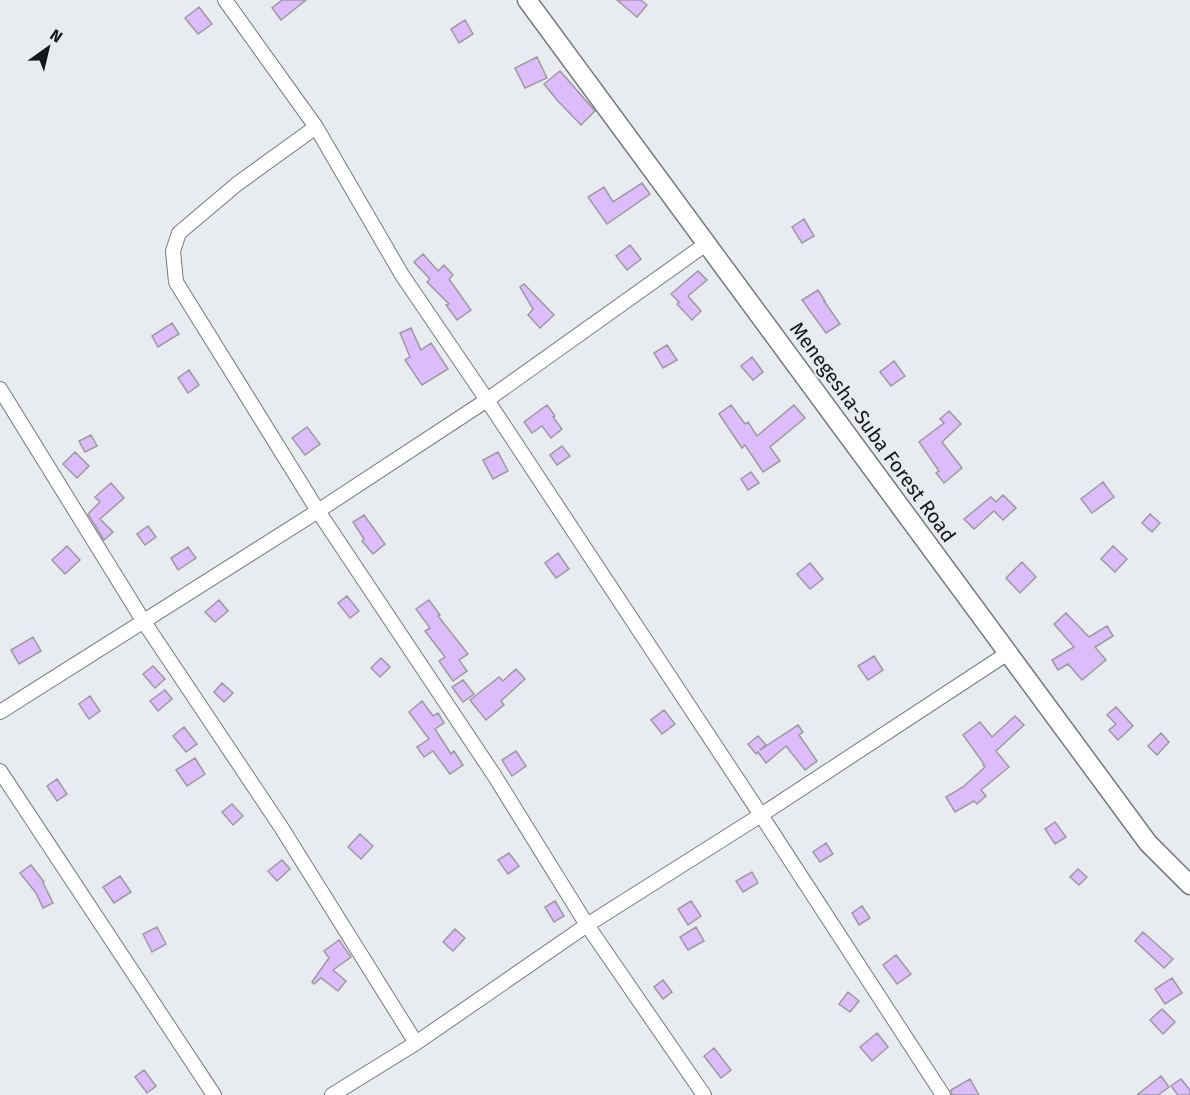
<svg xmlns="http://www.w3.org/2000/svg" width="1190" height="1095" viewBox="0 0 1190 1095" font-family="'Fira Sans',sans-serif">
  <rect width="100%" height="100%" fill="#e8ebef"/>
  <path fill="#ddbcfc" stroke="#9c9a9e" stroke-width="1.5" d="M282 0H306L281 20 272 8Z
    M617 0H641L647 5 637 17Z
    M199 7 212 24 198 34 185 18Z
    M465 20 473 34 459 43 451 29Z
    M537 57 547 78 525 88 515 68Z
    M560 71 595 111 581 125 557 100 544 84Z
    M642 183 650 194 607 224 588 197 604 187 613 202Z
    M804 219 814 236 802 243 792 227Z
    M630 245 641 259 627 270 616 256Z
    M423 254 438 271 444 265 453 275 449 279 471 310 457 320 446 305 449 304 427 282 430 279 414 262Z
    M698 271 707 280 688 296 701 311 692 320 677 304 679 302 671 294Z
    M524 284 554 315 540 328 528 315 533 309 520 287Z
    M818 290 825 301H824L840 324 826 333 802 300Z
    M172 323 179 334 158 347 152 336Z
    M411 328 421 350 431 343 448 369 422 385 405 360 410 357 400 333Z
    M667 345 677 360 663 368 654 353Z
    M752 357 763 372 753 380 741 366Z
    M894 361 905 376 891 386 880 372Z
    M189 370 199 385 188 393 178 378Z
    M547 405 555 416 553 417 562 429 551 438 542 426 532 433 524 422Z
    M731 405 745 424 748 422 757 436 794 405 805 418 770 447 780 461 763 472 745 445 742 448 719 414Z
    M949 411 961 424 942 442 962 468 944 483 936 473 939 471 919 442 944 423 940 419Z
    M307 427 320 444 305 455 292 438Z
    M91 435 97 446 85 452 79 441Z
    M562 446 570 456 557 465 550 455Z
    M75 452 89 466 77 478 63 464Z
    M498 452 508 471 493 479 483 460Z
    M751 472 759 483 748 490 741 479Z
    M1103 482 1114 497 1092 513 1081 499Z
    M111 483 124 498 100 519 113 532 104 540 88 514 100 502 95 497Z
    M1003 495 1016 508 1003 520 994 511 974 529 964 519 991 497 996 502Z
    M1150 514 1160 523 1152 532 1142 523Z
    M364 515 385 544 373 554 362 541 364 539 353 522Z
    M148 526 156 537 145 545 137 534Z
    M67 546 80 560 65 574 52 560Z
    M1113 546 1127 559 1115 572 1101 559Z
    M188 547 196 558 178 570 171 558Z
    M558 553 569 569 556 578 545 563Z
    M1022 562 1036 577 1020 593 1006 578Z
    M810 563 823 579 810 589 797 574Z
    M347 596 359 611 350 618 338 603Z
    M219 600 228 611 215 622 205 612Z
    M429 600 440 615 438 616 468 654 459 660 467 671 453 681 439 661 445 657 425 631 430 628 416 609Z
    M1066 613 1089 637 1107 626 1113 636 1095 647 1106 660 1082 680 1068 664 1058 670 1052 660 1074 647 1054 624Z
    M33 637 41 651 19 664 11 650Z
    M874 656 883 670 868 680 858 666Z
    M381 658 390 667 380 677 371 668Z
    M153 666 165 679 155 688 143 674Z
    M516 669 525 679 501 701 504 705 486 720 470 700 499 677 503 681Z
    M463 680 474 694 463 702 452 687Z
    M222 683 233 693 224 702 214 692Z
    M165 690 172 699 158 711 150 701Z
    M90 696 100 711 89 719 79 704Z
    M422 701 433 716 438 713 444 723 435 729 451 754 454 751 463 765 450 774 433 751 424 757 417 747 429 739 409 712Z
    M1116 707 1133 726 1118 740 1109 730 1116 724 1107 715Z
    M664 710 675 724 662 734 651 720Z
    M1015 716 1024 725 996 751 1009 767 981 790 986 796 977 804 974 801 955 812 946 797 963 787 985 767 983 765 984 764 963 735 980 722 992 737Z
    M798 725 803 732 799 735 817 761 805 770 786 746 766 763 758 752 756 754 748 744 758 736 766 745 760 750Z
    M184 727 197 744 186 752 173 736Z
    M1161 733 1169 742 1157 755 1148 746Z
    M516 751 526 766 512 776 502 760Z
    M195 758 205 774 187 786 176 770Z
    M57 779 67 794 57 801 47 786Z
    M232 804 243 816 233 825 222 812Z
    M1055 822 1066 837 1055 844 1045 829Z
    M360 834 373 846 361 859 348 847Z
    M826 843 833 854 820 862 813 852Z
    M509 853 519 866 508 874 498 860Z
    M282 860 290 869 277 881 268 871Z
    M31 865 44 882 43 883 53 903 43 908 36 893 20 873Z
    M1078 869 1087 877 1079 885 1070 877Z
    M752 872 758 883 743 892 736 881Z
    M120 876 131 892 114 903 103 887Z
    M555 901 564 916 554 922 545 907Z
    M691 901 701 916 688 925 678 909Z
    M862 906 870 918 859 925 852 913Z
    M157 927 166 944 152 952 143 934Z
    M696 927 704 941 688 950 680 937Z
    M455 929 465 938 453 951 443 942Z
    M1143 932 1173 959 1164 968 1135 941Z
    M339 940 351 957 333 970 346 981 338 991 321 978 314 984 312 982 329 958 324 951Z
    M896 955 911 974 897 984 883 965Z
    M1172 978 1182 993 1165 1004 1155 989Z
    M663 980 672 992 663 999 654 987Z
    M848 992 859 1001 850 1012 839 1004Z
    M1162 1009 1175 1022 1163 1034 1150 1020Z
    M877 1033 888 1047 872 1061 860 1047Z
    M714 1048 731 1070 721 1078 704 1056Z
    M144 1070 156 1086 147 1093 135 1077Z
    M1161 1076 1169 1087 1158 1095H1137Z
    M970 1079 979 1095H952L951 1090Z
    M1181 1079 1190 1090V1095H1178L1171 1086Z"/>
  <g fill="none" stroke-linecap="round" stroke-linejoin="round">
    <defs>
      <path id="minor" d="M225 0 316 127 402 275 487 400 761 815 943 1095
        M316 127 237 184 179 233 173 251 176 282 318 511 494 775 587 925 704 1095
        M0 389 144 622 281 827 416 1043
        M0 712 318 511 487 400 706 244
        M0 771 214 1095
        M332 1095 416 1043 587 925 761 815 1008 653"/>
      <path id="tertiary" d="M527 0 1148 843 1190 885"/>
    </defs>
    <use href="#minor" stroke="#77797d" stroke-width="16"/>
    <use href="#tertiary" stroke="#77797d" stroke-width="21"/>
    <use href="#minor" stroke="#fff" stroke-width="14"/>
    <use href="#tertiary" stroke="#fff" stroke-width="18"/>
  </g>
  <g text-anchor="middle" stroke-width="4.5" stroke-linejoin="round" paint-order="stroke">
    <g font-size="20" fill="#151617" stroke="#e8ebef">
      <text transform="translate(873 432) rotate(54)" y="7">Menegesha-Suba Forest Road</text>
    </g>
  </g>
  <g transform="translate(48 48) rotate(34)" stroke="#e8ebef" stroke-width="4.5" paint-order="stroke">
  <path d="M0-4.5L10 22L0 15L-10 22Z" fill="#151617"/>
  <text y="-9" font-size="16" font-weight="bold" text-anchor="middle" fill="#151617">N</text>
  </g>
</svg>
